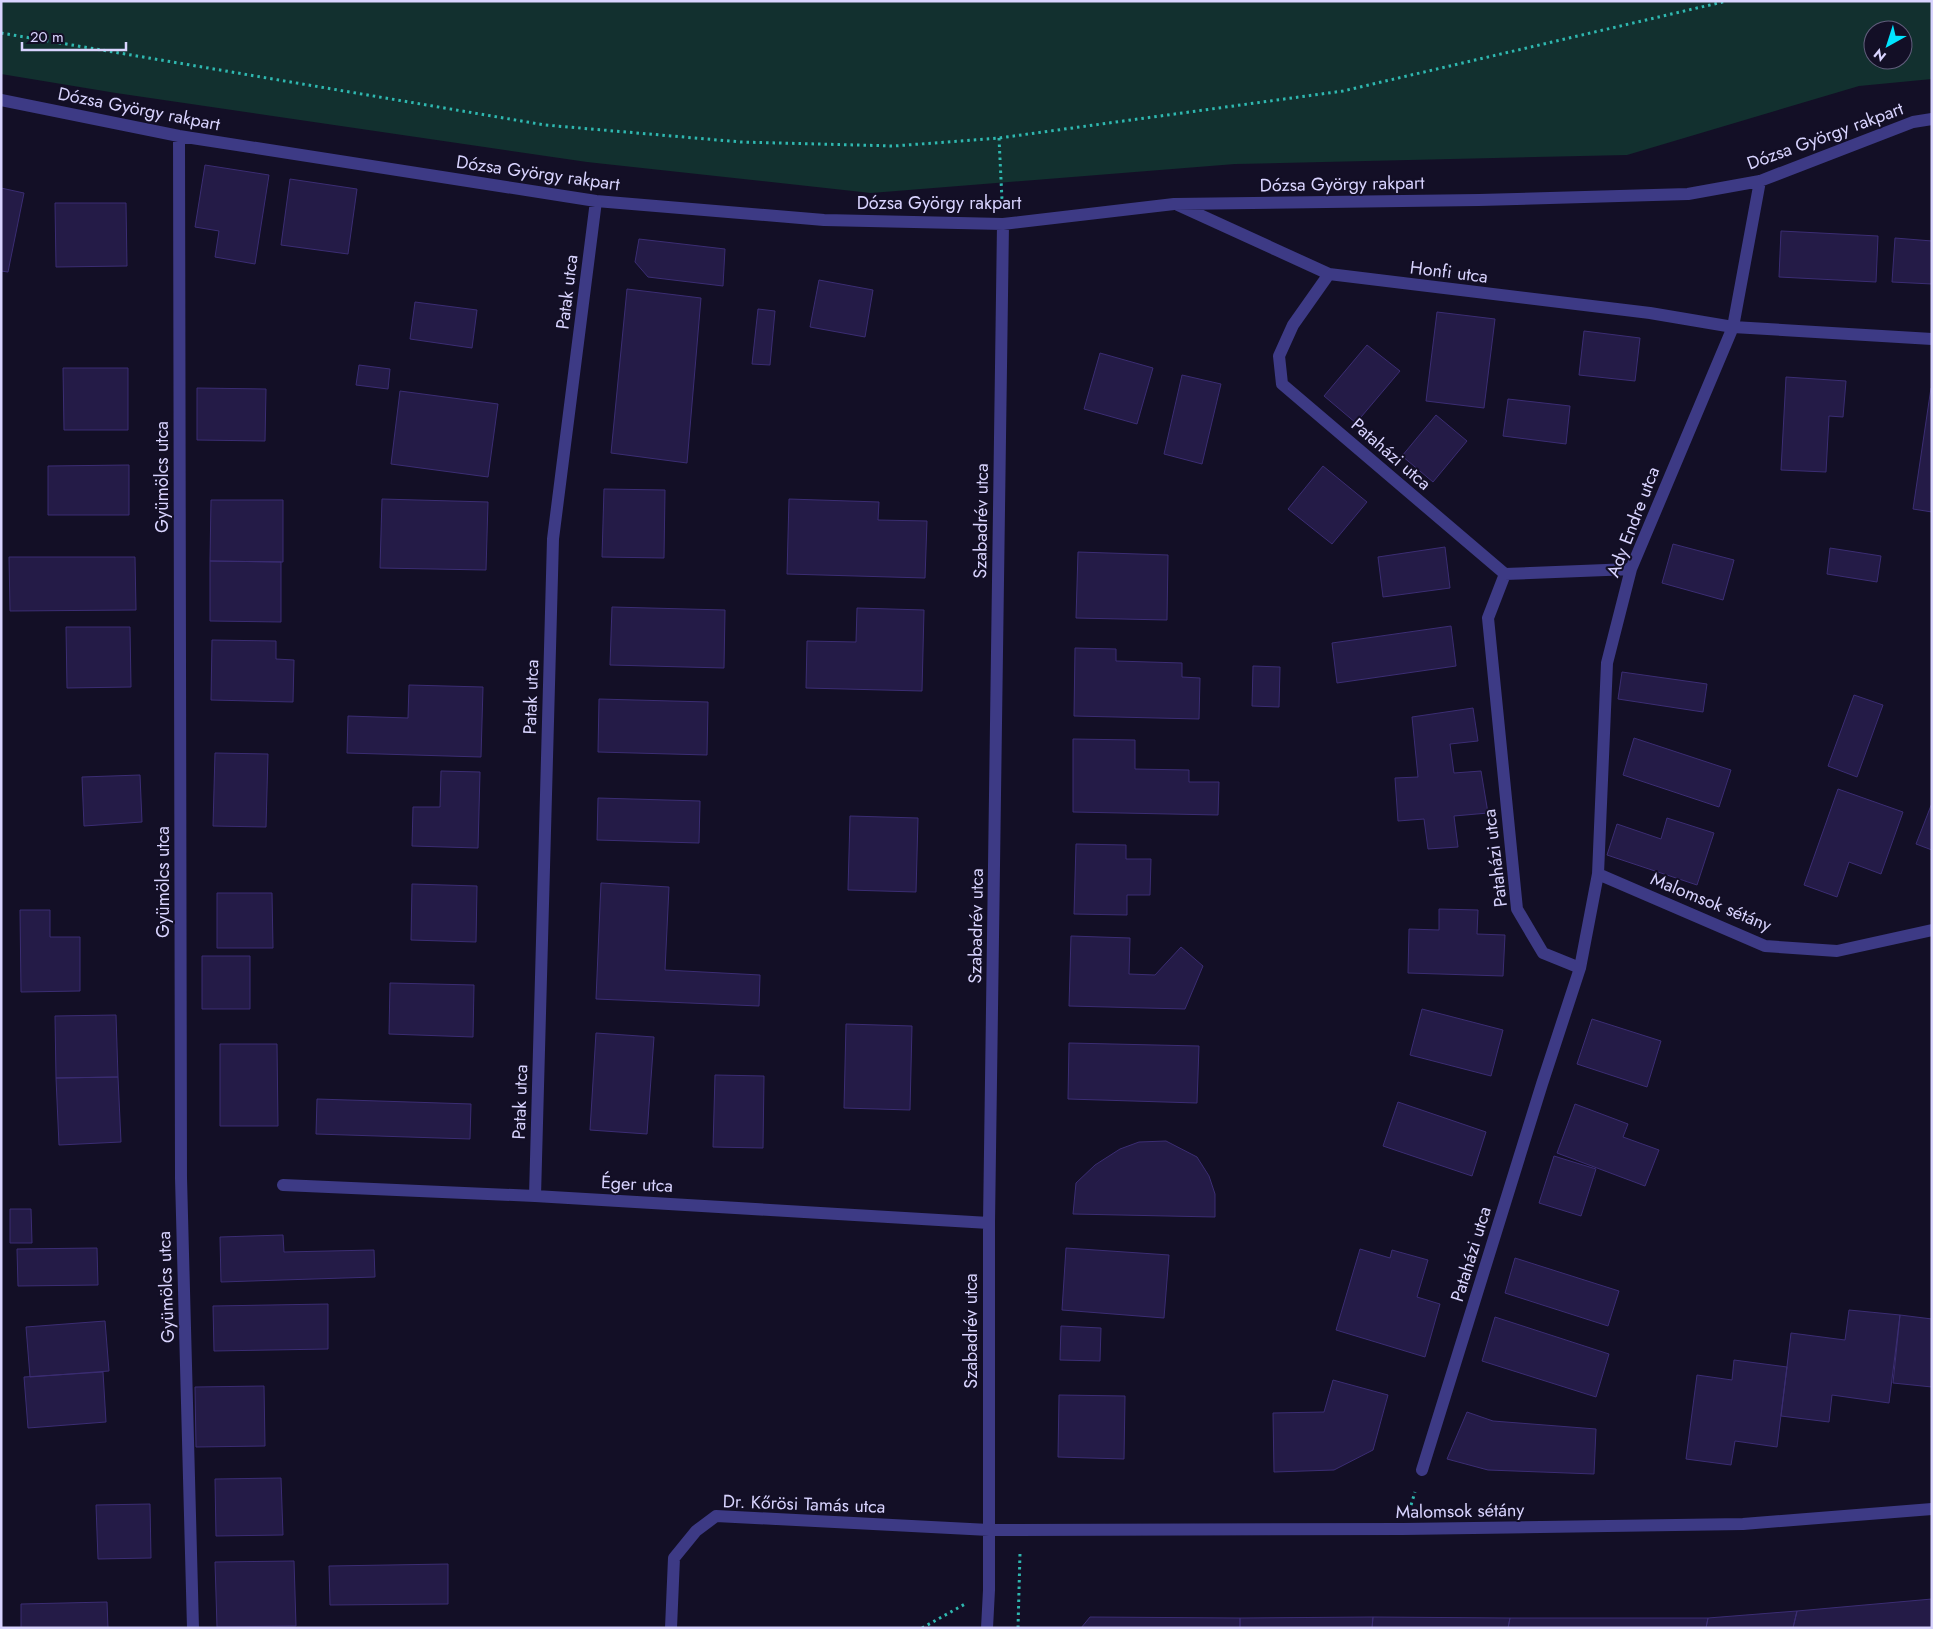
<svg xmlns="http://www.w3.org/2000/svg" width="1933" height="1629" viewBox="0 0 1933 1629" font-family="Jost,sans-serif">
  <rect width="100%" height="100%" fill="#130f26"/>
  <path fill="#12302f" fill-rule="evenodd" d="M1 1H1932V79L1859 86 1627 155 1235 164 871 193 587 162 116 93 1 74ZM1873 30H1903V60H1873Z"/>
  <path fill="#241b47" stroke="#3b2d73" d="M205 165 269 175 255 264 215 257 219 231 195 227Z
    M290 179 357 189 348 254 281 245Z
    M1 188 24 193 8 272 1 271Z
    M55 203H126L127 266 56 267Z
    M1781 231 1878 236 1876 282 1779 277Z
    M1895 238 1932 241V284L1892 282Z
    M639 239 725 249 723 286 648 277 635 262Z
    M819 280 873 290 865 337 810 327Z
    M627 289 701 298 687 463 611 453Z
    M415 302 477 310 472 348 410 339Z
    M758 309 775 311 770 365 752 364Z
    M1437 312 1495 319 1484 408 1426 401Z
    M1584 331 1640 338 1635 381 1579 375Z
    M1367 345 1400 371 1356 423 1324 396Z
    M1100 353 1153 368 1137 424 1084 409Z
    M359 365 390 369 388 389 356 385Z
    M63 368H128V430H64Z
    M1182 375 1221 384 1202 464 1164 454Z
    M1786 377 1846 381 1843 417 1829 416 1826 472 1781 470Z
    M197 388 266 389 265 441 197 440Z
    M1931 388H1932V512L1913 509Z
    M400 391 498 404 488 477 391 464Z
    M1508 399 1570 406 1566 444 1503 436Z
    M1436 415 1467 441 1433 482 1402 456Z
    M129 465V515H48V466Z
    M1323 466 1367 502 1332 544 1288 509Z
    M604 489 665 490 664 558 602 557Z
    M382 499 488 502 486 570 380 568Z
    M789 499 879 502 878 520 927 521 925 578 787 574Z
    M211 500H283V562L210 561Z
    M1673 544 1734 560 1723 600 1662 583Z
    M1445 547 1450 588 1383 597 1378 557Z
    M1830 548 1881 556 1877 582 1827 574Z
    M1078 552 1168 555 1167 620 1076 618Z
    M9 557H135L136 610 10 611Z
    M210 561 281 562V622L210 621Z
    M612 607 725 610 724 668 610 665Z
    M857 608 924 610 922 691 806 688 807 641 856 642Z
    M1451 626 1456 666 1337 683 1332 643Z
    M66 627H130L131 687 67 688Z
    M212 640 276 641V659L294 660 293 702 211 700Z
    M1075 648 1116 649V661L1182 663V677L1200 678 1199 719 1074 716Z
    M1253 666 1280 667 1279 707 1252 706Z
    M1622 672 1707 684 1703 712 1618 699Z
    M409 685 483 687 481 757 347 753 348 716 408 718Z
    M1854 695 1883 705 1857 777 1828 766Z
    M599 699 708 702 707 755 598 752Z
    M1473 708 1478 741 1450 744 1454 773 1481 771 1488 813 1454 816 1458 847 1428 849 1424 819 1398 821 1395 778 1418 777 1412 717Z
    M1634 738 1731 770 1719 807 1623 775Z
    M1073 739 1135 740V769L1189 770V782H1219L1218 815 1073 812Z
    M215 753 268 754 266 827 213 826Z
    M441 771 480 772 478 848 412 846 413 807H440Z
    M140 775 142 822 84 826 82 777Z
    M1838 789 1903 812 1881 874 1849 862 1837 897 1804 885Z
    M598 798 700 801 699 843 597 840Z
    M1932 803V850L1916 844Z
    M850 816 918 818 916 892 848 890Z
    M1667 818 1714 833 1697 885 1607 855 1617 824 1661 839Z
    M1076 844 1126 845V859H1151L1150 895H1127V915L1074 914Z
    M601 883 669 887 665 970 760 975 759 1006 596 999Z
    M412 884 477 886 476 942 411 940Z
    M217 893H272L273 948H217Z
    M1439 909 1478 910 1477 934 1505 935 1503 976 1408 973 1409 929 1439 930Z
    M20 910H50V937H80V991L21 992Z
    M1071 936 1130 938 1129 974 1155 975 1181 947 1203 966 1185 1009 1069 1006Z
    M202 956H250V1009H202Z
    M390 983 474 985 473 1037 389 1034Z
    M1422 1009 1503 1030 1491 1076 1410 1055Z
    M116 1015 118 1077 56 1078 55 1016Z
    M1592 1019 1661 1041 1647 1087 1577 1064Z
    M846 1024 912 1026 910 1110 844 1108Z
    M596 1033 654 1037 647 1134 590 1130Z
    M1069 1043 1199 1046 1197 1103 1068 1099Z
    M220 1044H277L278 1126H220Z
    M715 1075 764 1076 763 1148 713 1147Z
    M118 1077 121 1142 59 1145 56 1078Z
    M317 1099 471 1104 470 1139 316 1134Z
    M1398 1102 1486 1132 1472 1176 1383 1146Z
    M1575 1104 1628 1124 1623 1137 1659 1150 1645 1186 1557 1153Z
    M1166 1141 1197 1157 1209 1176 1215 1194V1217L1073 1214 1076 1183 1095 1165 1120 1149 1139 1142Z
    M1554 1156 1596 1169 1581 1216 1539 1203Z
    M10 1209H31L32 1243H10Z
    M283 1235 284 1252 374 1250 375 1277 221 1282 220 1237Z
    M97 1248 98 1285 18 1286 17 1249Z
    M1066 1248 1169 1255 1164 1318 1062 1310Z
    M1360 1249 1390 1258 1392 1250 1428 1260 1417 1297 1440 1304 1425 1357 1336 1330Z
    M1515 1258 1619 1291 1608 1326 1505 1293Z
    M328 1304V1349L214 1351 213 1306Z
    M1849 1310 1900 1315 1889 1403 1832 1395 1829 1422 1781 1416 1791 1333 1845 1340Z
    M1900 1315 1932 1319V1387L1893 1383Z
    M1495 1317 1609 1354 1596 1397 1482 1361Z
    M105 1321 109 1371 30 1377 26 1327Z
    M1061 1326 1101 1328 1100 1361 1060 1360Z
    M1734 1360 1787 1367 1777 1447 1735 1441 1731 1465 1686 1459 1697 1375 1732 1380Z
    M103 1372 106 1422 28 1428 24 1377Z
    M1333 1380 1388 1395 1373 1450 1334 1470 1274 1472 1273 1413 1324 1412Z
    M264 1386 265 1446 196 1447 195 1387Z
    M1059 1395 1125 1396 1124 1459 1058 1457Z
    M1467 1412 1493 1421 1596 1429 1594 1474 1488 1470 1447 1459Z
    M281 1478 283 1535 216 1536 215 1479Z
    M150 1504 151 1558 98 1559 96 1505Z
    M294 1561 296 1626 217 1627 215 1562Z
    M448 1564V1604L330 1605 329 1566Z
    M1932 1599V1628H1793L1797 1611Z
    M107 1602 108 1628H21V1604Z
    M1797 1611 1793 1628H1706L1708 1618Z
    M1090 1617 1240 1618V1628H1081Z
    M1373 1617 1510 1618 1508 1628H1372Z
    M1373 1617 1372 1628H1240V1618Z
    M1510 1618H1708L1706 1628H1508Z"/>
  <g fill="none" stroke-linecap="round" stroke-linejoin="round">
    <path stroke="#2fb8b0" stroke-width="3" stroke-dasharray="2.5 4" stroke-linecap="butt" d="M1 33 545 125 741 142 894 146 999 138 1343 91 1727 1
      M999 138 1002 200
      M1411 1505 1415 1492
      M922 1628 965 1604
      M1018 1628 1020 1553"/>
    <path stroke="#3d3a85" stroke-width="12" d="M1 100 179 136 596 201 824 220 1003 224 1174 204 1479 200 1688 194 1760 181 1913 122 1932 119
      M179 136 181 1178 193 1628
      M1178 205 1329 274 1650 313 1733 327 1932 339
      M1329 274 1293 325 1279 356 1282 384 1505 574 1488 618 1517 909 1543 953 1580 968
      M1505 574 1631 569
      M1598 874 1765 946 1837 951 1932 930
      M283 1185 535 1196 989 1223
      M535 1196 553 539 596 201
      M1422 1470 1542 1084 1580 968 1598 874 1607 663 1631 569 1733 327 1760 181
      M671 1628 674 1558 696 1531 716 1516 989 1530 1403 1529 1743 1524 1932 1509
      M987 1628 989 1590V1223L1003 224"/>
  </g>
  <g text-anchor="middle" stroke-width="4" stroke-linejoin="round" paint-order="stroke">
    <g font-size="18" fill="#d9d4ff" stroke="#130f26">
      <text transform="translate(139 109) rotate(11)" y="6">Dózsa György rakpart</text>
      <text transform="translate(1825 136) rotate(-20)" y="6">Dózsa György rakpart</text>
      <text transform="translate(538 173) rotate(8)" y="6">Dózsa György rakpart</text>
      <text transform="translate(1342 184) rotate(-1)" y="6">Dózsa György rakpart</text>
      <text x="939" y="209">Dózsa György rakpart</text>
      <text transform="translate(1449 272) rotate(7)" y="6">Honfi utca</text>
      <text transform="translate(567 292) rotate(-83)" y="6">Patak utca</text>
      <text transform="translate(1391 454) rotate(41)" y="6">Pataházi utca</text>
      <text transform="translate(162 477) rotate(-90)" y="6">Gyümölcs utca</text>
      <text transform="translate(981 521) rotate(-89)" y="6">Szabadrév utca</text>
      <text transform="translate(1633 522) rotate(-69)" y="6">Ady Endre utca</text>
      <text transform="translate(531 697) rotate(-88)" y="6">Patak utca</text>
      <text transform="translate(1495 858) rotate(-97)" y="6">Pataházi utca</text>
      <text transform="translate(163 882) rotate(-90)" y="6">Gyümölcs utca</text>
      <text transform="translate(1711 902) rotate(22)" y="6">Malomsok sétány</text>
      <text transform="translate(976 926) rotate(-89)" y="6">Szabadrév utca</text>
      <text transform="translate(520 1102) rotate(-88)" y="6">Patak utca</text>
      <text transform="translate(637 1184) rotate(3)" y="6">Éger utca</text>
      <text transform="translate(1471 1254) rotate(-73)" y="6">Pataházi utca</text>
      <text transform="translate(166 1287) rotate(-92)" y="6">Gyümölcs utca</text>
      <text transform="translate(971 1331) rotate(-90)" y="6">Szabadrév utca</text>
      <text transform="translate(804 1504) rotate(2)" y="6">Dr. Kőrösi Tamás utca</text>
      <text transform="translate(1460 1511) rotate(-1)" y="6">Malomsok sétány</text>
    </g>
  </g>
  <rect width="1933" height="1629" fill="none" stroke="#d9d4ff" stroke-width="5"/>
  <g transform="translate(1888 45) rotate(219)"><circle r="24" fill="#130f26" stroke="#625e7d"/>
  <path d="M0-4L9 19L0 12L-9 19Z" fill="#00e5ff"/>
  <text y="-8" font-size="14" font-weight="bold" text-anchor="middle" fill="#d9d4ff">N</text>
  </g>
  <path d="M22 42v8h104v-8" fill="none" stroke="#d9d4ff" stroke-width="2.5"/>
  <text x="30" y="42" font-size="15" fill="#d9d4ff" stroke="#130f26" stroke-width="4" paint-order="stroke">20 m</text>
</svg>
